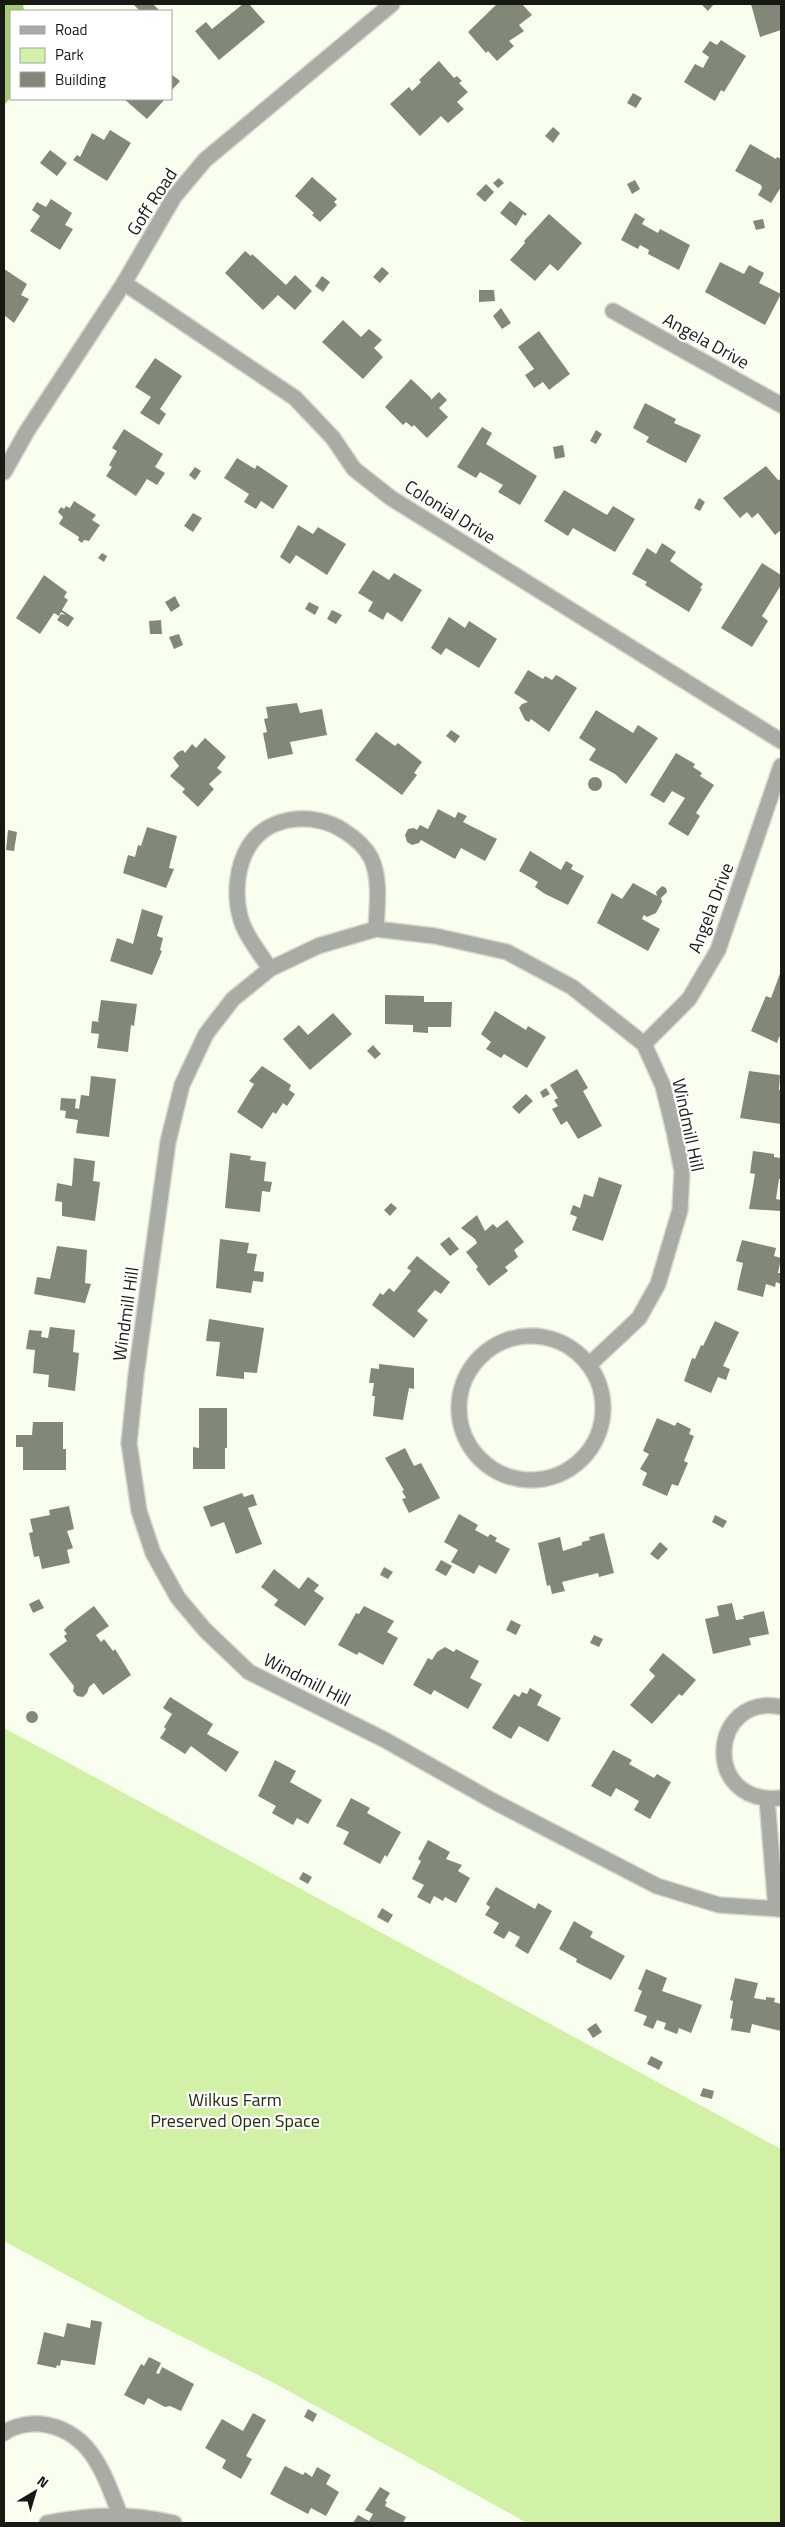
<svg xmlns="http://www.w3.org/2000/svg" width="785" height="2527" viewBox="0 0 785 2527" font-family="'Titillium Web',sans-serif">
  <rect width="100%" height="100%" fill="#f8ffef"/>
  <path fill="#d1f2a6" d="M4 1728 781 2149V2523H527L276 2384 145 2318 4 2241Z"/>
  <path fill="#a7cc70" d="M4 4H23L24 11H11V97L4 105Z"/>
  <path fill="#818877" d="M133 4H153L160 11H140Z
    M243 4H249L265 22 219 60 195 31 206 22 212 29Z
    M497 4H522L532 15 519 25 524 31 509 41 514 46 497 61 488 51 486 53 468 32Z
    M703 4H714L708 11 702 5Z
    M751 4H781V30L760 37Z
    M721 40 746 56 724 92 721 90 715 101 684 82 695 64 703 68 709 57 702 52 710 41 717 45Z
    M439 61 454 78 457 76 462 81 459 83 468 92 457 102 464 109 448 123 441 116 420 136 390 104 409 87 412 91 421 82 419 80Z
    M171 74 180 81 171 91Z
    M633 93 642 98 636 108 627 103Z
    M124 99H165L147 119Z
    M553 127 560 133 553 143 545 136Z
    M110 130 131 143 107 181 73 160 77 155 80 157 92 133 104 140Z
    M750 144 776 159 777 157 781 159V187L771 203 758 195 762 188 761 185 735 171Z
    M50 150 67 163 57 176 40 163Z
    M312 177 337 199 334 202 337 205 320 222 312 215 314 213 295 196Z
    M499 178 504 183 498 188 493 183Z
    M635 180 640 189 632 194 627 184Z
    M486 184 494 192 485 202 476 194Z
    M51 199 72 213 65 225 73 229 60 250 30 231 40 216 32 210 37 202 46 207Z
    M510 201 527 214 525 216 523 214 516 226 500 213Z
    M635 213 645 219 642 224 658 233 660 229 690 245 679 270 648 254 649 250 640 245 638 249 621 240Z
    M549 214 582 243 558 271 550 264 535 281 510 260 525 243 524 241Z
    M763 219 765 228 756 230 753 221Z
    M245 251 251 256 252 254 286 285 295 275 312 291 295 310 278 295 263 310 225 273Z
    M720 262 744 274 749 265 764 273 759 283 781 294 765 325 705 292Z
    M382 267 389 273 380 283 373 277Z
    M4 269 27 284 21 295 29 299 14 323 4 315Z
    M322 276 330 282 323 292 315 286Z
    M479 290H494L495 301 479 302Z
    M501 308 511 323 502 329 493 316Z
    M343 320 361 337 369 329 382 340 374 348 383 357 363 379 322 342Z
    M539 331 570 374 549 390 543 382 534 388 525 375 534 369 518 347Z
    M155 358 182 376 160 409 166 414 159 425 140 413 151 397 135 387Z
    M411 379 431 398V400L439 392 447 400 439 408 448 417 427 438 414 425 412 427 406 422 403 425 385 407Z
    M645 403 676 419 674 423 701 435 686 463 646 442 649 437 633 428Z
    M482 427 492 433 486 444 537 476 520 505 498 492 503 485 480 472 476 478 457 467Z
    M124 429 163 454 155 467 165 473 157 485 147 479 136 496 106 476 112 467 109 465 117 451 112 448Z
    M596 430 602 434 596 444 590 441Z
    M563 445 565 457 555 459 553 447Z
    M237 458 255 469 257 465 288 486 273 509 261 501 256 509 244 502 249 494 224 478Z
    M766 466 778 480 781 479V530L775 535 758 513 752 518 747 512 740 518 723 498Z
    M195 467 201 471 195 480 189 475Z
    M564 490 607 515 613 506 635 519 615 552 573 528 568 536 544 521Z
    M699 498 705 502 700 511 694 508Z
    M74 501 96 515 92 520 100 525 89 541 84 540 82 543 78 540 79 537 59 524 63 517 58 512 61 507 64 509 66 506 70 508Z
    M193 513 202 518 193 532 184 526Z
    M298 525 313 534 318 527 346 544 327 575 296 555 290 564 280 557Z
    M662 543 676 552 670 561 703 584 700 588 702 589 689 612 645 585 647 582 632 574 647 548 656 554Z
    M102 553 107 556 104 562 98 558Z
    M762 563 781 575V585L762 616 768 621 752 647 721 628Z
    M373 570 389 580 394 573 422 590 402 622 387 612 383 620 368 611 373 602 358 593Z
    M44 575 67 592 64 597 68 600 62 610 74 618 68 627 57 620 61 614 66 615 61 612 59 616 54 613 40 634 16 618Z
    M175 596 180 606 171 612 165 602Z
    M309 602 319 607 315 615 305 609Z
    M332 610 342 615 336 624 327 619Z
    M449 617 465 628 469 621 497 639 479 668 446 648 441 655 431 648Z
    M161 620 162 634H150L149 621Z
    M179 634 183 645 174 649 169 637Z
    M528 670 543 679 545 676 552 680 556 675 560 677 577 688 549 732 531 719 529 722 525 720 519 708 522 704 528 702 514 693Z
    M297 703 300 713 322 709 327 735 290 742 293 754 268 759 263 733 267 732 264 719 268 718 266 707Z
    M596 710 633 733 638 725 658 738 626 784 615 774 589 760 596 749 579 738Z
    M451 730 460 736 455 743 446 736Z
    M376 732 395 746 398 743 422 762 414 773 417 775 402 795 355 760Z
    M205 738 226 757 217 768 222 772 209 784 214 789 198 807 182 792 185 789 170 776 179 766 173 758 178 752 183 750 185 753 192 744 196 748Z
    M676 753 695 764 693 767 702 773 700 776 714 785 696 813 700 816 688 836 668 824 685 798 672 791 664 803 650 795Z
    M588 784a7 7 0 1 1 14 0a7 7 0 1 1-14 0Z
    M438 809 455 818 458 812 467 816 463 822 497 839 485 861 461 848 455 859 421 840 419 843 412 845 407 842 405 835 408 829 414 828 417 830 420 825 428 829Z
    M147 827 177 836 169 868 174 869 166 888 123 873 128 855 135 857 138 845 141 846Z
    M8 830 17 832 14 851 6 850Z
    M530 851 561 870 566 861 573 865 571 869 584 876 568 905 545 894 535 887 538 882 519 871Z
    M633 883 657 896 656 892 662 886 666 888 667 892 661 898 662 902 656 913 647 917 644 915 642 919 660 929 648 951 597 923 612 893 622 899Z
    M142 909 163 916 157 936 163 938 160 950 162 951 152 975 110 961 117 938 133 944Z
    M781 971V1038L779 1037 777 1043 751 1031 766 996 771 998Z
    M385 995 424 996V1002H452L451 1027H428V1033L413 1032V1025L385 1024Z
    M101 1000 137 1004 134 1026 131 1025 128 1052 97 1048 99 1034 91 1033 92 1021 100 1022 98 1021Z
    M495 1011 526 1030 528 1026 546 1037 527 1068 504 1054 501 1058 486 1049 491 1042 481 1034Z
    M333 1013 352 1034 310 1070 283 1039 299 1025 308 1035Z
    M373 1045 381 1054 375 1059 367 1051Z
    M262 1066 291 1085 289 1090 295 1094 287 1106 283 1103 276 1114 273 1112 262 1129 237 1112 254 1084 249 1081Z
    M577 1069 588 1088 583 1091 602 1126 578 1139 567 1121 561 1125 552 1109 558 1106 554 1100 558 1098 550 1085Z
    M749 1071 780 1075 779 1090H781V1124L740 1118Z
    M91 1076 116 1079 109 1137 76 1133 78 1120 65 1118 66 1111 60 1110 61 1098 76 1099 75 1108 79 1109 81 1095 89 1096Z
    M546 1088 550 1094 543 1098 540 1092Z
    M526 1094 533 1101 519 1114 512 1107Z
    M753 1151 774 1154V1157L781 1158V1179H779L776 1199 781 1200V1211L749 1209 755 1174 750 1173Z
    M230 1153 251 1156 250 1160 266 1162 264 1181 272 1182 270 1192 262 1191 260 1212 225 1208Z
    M74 1158 95 1161 93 1181 100 1182 95 1221 62 1216V1202L55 1201 57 1183 72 1186Z
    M599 1177 622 1185 603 1241 572 1230 577 1217 570 1214 573 1205 580 1208 584 1194 593 1197Z
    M391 1203 397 1208 390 1216 384 1210Z
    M477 1215 485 1231 493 1224 497 1228 507 1220 524 1242 514 1250 518 1257 505 1267 508 1271 489 1286 476 1269 478 1267 466 1252 477 1243 475 1239 461 1228Z
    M449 1237 459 1249 450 1256 440 1244Z
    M220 1239 249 1243 247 1253 257 1254 254 1271 264 1272 263 1282 253 1281 251 1293 216 1288Z
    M742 1240 776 1248 774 1256 781 1258 778 1273H781V1284L776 1282 775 1287 766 1284 763 1297 737 1290 743 1263 736 1261Z
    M57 1246 87 1250 85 1283 91 1284 85 1303 34 1294 37 1277 50 1279Z
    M417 1256 450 1282 441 1294 435 1290 417 1311 428 1320 414 1338 372 1305 380 1293 383 1295 389 1288 394 1292 411 1271 407 1268Z
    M209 1319 264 1328 257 1373 244 1372V1379L216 1376 220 1342 206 1341Z
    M715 1321 739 1332 723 1366 730 1369 726 1380 718 1377 711 1393 684 1381 692 1358 695 1359 701 1345 703 1346Z
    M50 1327 75 1330 73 1352 79 1353 75 1391 48 1387 49 1375 33 1373 35 1350 26 1349 29 1330 42 1331 41 1337 48 1338Z
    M379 1364 414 1368V1389L409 1388 403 1420 373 1416 375 1396H372L374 1383H369L371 1368 379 1369Z
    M199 1408H227V1448H225V1469H193V1447L199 1448Z
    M657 1418 675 1426 677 1422 691 1429 689 1434 694 1436 684 1461 688 1463 678 1486 672 1484 667 1496 642 1485 647 1473 640 1469 649 1454 643 1451Z
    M33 1422H63V1449H66V1470H23V1447H16V1435H32Z
    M405 1448 414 1466 421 1463 440 1498 409 1513 402 1499 406 1498 402 1491 404 1490 385 1458Z
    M242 1493 244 1497 253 1494 257 1505 248 1508 262 1544 236 1554 224 1522 211 1527 203 1507Z
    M69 1506 74 1529 67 1531 73 1548 67 1550 70 1563 42 1569 39 1556 34 1557 29 1533 33 1532 30 1519 50 1515 49 1510Z
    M459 1514 478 1525 475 1530 488 1537 490 1534 497 1538 495 1541 510 1549 496 1574 479 1565 474 1574 451 1562 458 1550 444 1542Z
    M715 1515 727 1521 723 1528 712 1522Z
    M604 1533 614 1573 599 1577 598 1573 562 1582 565 1591 552 1594 550 1585 547 1586 538 1543 560 1537 563 1551 582 1545V1542L590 1540 589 1537Z
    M660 1542 668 1549 658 1560 650 1554Z
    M441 1560 452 1566 446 1576 435 1570Z
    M384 1567 393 1572 388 1579 380 1575Z
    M274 1569 299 1589 308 1577 319 1585 314 1591 324 1598 305 1626 274 1605 278 1600 261 1587Z
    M39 1599 44 1608 33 1613 29 1604Z
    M732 1603 736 1620 744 1619 743 1616 764 1611 769 1634 749 1638 751 1645 713 1654 705 1619 719 1616 717 1606Z
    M94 1606 109 1626 96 1635 101 1642 104 1639 113 1651 115 1649 131 1675 103 1695 94 1683 89 1687 87 1693 83 1697 77 1696 73 1691 74 1686 49 1654 67 1641 64 1636 67 1634 64 1630 68 1626Z
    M364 1606 394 1621 387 1632 398 1638 383 1665 359 1652 357 1655 338 1645 356 1613 359 1614Z
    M511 1620 521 1625 516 1635 506 1630Z
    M594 1635 603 1639 599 1647 590 1643Z
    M445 1647 454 1652 456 1649 479 1661 470 1678 482 1684 468 1709 434 1690 431 1695 413 1685 428 1658 432 1660 437 1652Z
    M663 1653 696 1680 682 1696 679 1694 652 1724 630 1705 655 1676 649 1670Z
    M530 1688 542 1695 537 1705 561 1718 548 1742 519 1726 511 1739 492 1728 514 1694 519 1697 522 1692 527 1694Z
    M170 1697 213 1724 207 1734 239 1752 226 1772 191 1746 185 1754 160 1738 166 1729 164 1727 172 1714 163 1708Z
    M26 1717a6 6 0 1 1 12 0a6 6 0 1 1-12 0Z
    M613 1750 632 1760 629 1764 654 1778 657 1774 671 1782 650 1819 634 1810 639 1801 616 1788 611 1797 591 1786Z
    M275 1760 296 1771 290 1782 322 1800 308 1824 297 1818 293 1825 272 1813 276 1806 258 1796Z
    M351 1798 370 1808 367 1813 401 1832 387 1857 385 1855 380 1864 343 1844 349 1832 336 1826Z
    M428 1840 450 1852 446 1859 462 1865 458 1871 470 1878 456 1903 445 1897 443 1901 434 1896 430 1904 417 1897 424 1885 412 1879 421 1861 418 1859Z
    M303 1872 312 1877 308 1884 299 1879Z
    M496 1887 535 1909 538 1903 552 1911 528 1954 515 1946 520 1937 509 1931 504 1939 493 1933 499 1923 485 1915 490 1907 486 1904Z
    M382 1908 393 1915 388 1923 377 1917Z
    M574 1921 593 1932 590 1937 625 1956 611 1980 576 1962 577 1959 559 1949Z
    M646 1969 667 1978 662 1991 702 2005 691 2033 679 2028 677 2034 664 2029 666 2023 657 2020 653 2029 643 2025 647 2016 634 2011 642 1991 638 1989Z
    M735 1978 758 1983 754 1998 766 2000V1997L775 1998 774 2002 781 2004V2031L752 2024 750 2033 731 2030 733 2019 730 2018 733 2001 730 2000Z
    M596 2023 602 2032 593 2038 587 2029Z
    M651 2056 663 2062 659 2070 647 2064Z
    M703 2088 714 2091 712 2099 700 2096Z
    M91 2320 102 2322 95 2365 61 2360 60 2366 57 2365 56 2368 37 2364 44 2332 64 2337 67 2323 90 2328Z
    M149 2357 161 2363 156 2373 159 2374 162 2367 194 2384 181 2411 170 2406 165 2407 148 2398 144 2405 124 2395 141 2364 144 2366Z
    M308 2409 317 2414 313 2422 304 2417Z
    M253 2413 266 2420 246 2456 252 2459 241 2479 222 2468 226 2460 205 2448 222 2419 243 2431Z
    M285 2466 303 2475 305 2472 312 2477 317 2467 331 2475 326 2484 339 2492 326 2516 311 2508 308 2514 270 2494Z
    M380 2487 390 2493 385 2501 387 2502 385 2506 406 2517 403 2523H353L358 2515 369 2521 373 2514 365 2510Z"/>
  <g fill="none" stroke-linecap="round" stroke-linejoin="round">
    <defs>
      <path id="minor" d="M124 283 295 398 333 438 354 469 391 498 781 741
        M613 311 781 405
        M270 969C260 953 244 934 240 916 234 894 237 865 249 846 269 814 316 812 344 831 355 838 365 846 371 858 381 879 377 907 376 929
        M644 1044 689 999 718 950 781 766
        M459 1408a72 72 0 1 1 144 0a72 72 0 1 1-144 0Z
        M590 1364 639 1318 658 1284 680 1210 682 1171 674 1131 663 1086 644 1044 572 987 507 952 435 936 376 929 318 946 270 969 233 999 206 1034 182 1085 168 1142 136 1375 129 1443 139 1511 153 1553 178 1598 205 1630 249 1672 385 1740 493 1801 657 1886 719 1905 781 1909
        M781 1707C710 1692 700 1806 781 1798
        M767 1799 776 1909
        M4 2433C13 2426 29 2423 41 2424 91 2430 104 2474 120 2515
        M47 2523C92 2514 128 2513 174 2523"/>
      <path id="tertiary" d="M4 472 27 431 124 283 174 197 205 160 392 4"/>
    </defs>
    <use href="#minor" stroke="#d4dacc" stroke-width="18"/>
    <use href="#tertiary" stroke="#d4dacc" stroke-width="18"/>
    <use href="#minor" stroke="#a9aca4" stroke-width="15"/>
    <use href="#tertiary" stroke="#a9aca4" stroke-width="15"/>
  </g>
  <g text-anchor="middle" stroke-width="4.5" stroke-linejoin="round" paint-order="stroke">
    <g font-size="18" fill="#171a13" stroke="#fff">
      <text transform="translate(152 202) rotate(-57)" y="6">Goff Road</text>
      <text transform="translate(706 341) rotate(29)" y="6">Angela Drive</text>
      <text transform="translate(450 512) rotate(32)" y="6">Colonial Drive</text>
      <text transform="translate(711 908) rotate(-69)" y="6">Angela Drive</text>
      <text transform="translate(688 1125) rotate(78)" y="6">Windmill Hill</text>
      <text transform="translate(126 1314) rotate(-82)" y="6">Windmill Hill</text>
      <text transform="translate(307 1680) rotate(27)" y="6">Windmill Hill</text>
    </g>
    <g font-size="18" fill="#212f08" stroke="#fff">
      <text x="235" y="2106">Wilkus Farm<tspan x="235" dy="21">Preserved Open Space</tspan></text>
    </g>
  </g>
  <rect width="785" height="2527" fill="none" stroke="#171a13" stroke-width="10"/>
  <rect x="10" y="10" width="162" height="90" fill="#ffffff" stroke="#a2a3a1"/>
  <rect x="20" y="26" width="25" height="8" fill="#a9aca4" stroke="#a2a3a1"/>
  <text x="55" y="35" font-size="15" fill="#171a13">Road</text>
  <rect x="20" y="48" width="25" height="15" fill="#d1f2a6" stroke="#a2a3a1"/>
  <text x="55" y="60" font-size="15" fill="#171a13">Park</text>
  <rect x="20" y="72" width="25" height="15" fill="#818877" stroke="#a2a3a1"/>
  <text x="55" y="85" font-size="15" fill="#171a13">Building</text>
  <g transform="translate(35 2492) rotate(38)" stroke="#ffffff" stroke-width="4" paint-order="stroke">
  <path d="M0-4L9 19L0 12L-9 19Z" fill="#171a13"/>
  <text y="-8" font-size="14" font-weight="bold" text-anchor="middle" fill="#171a13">N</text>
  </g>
</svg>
